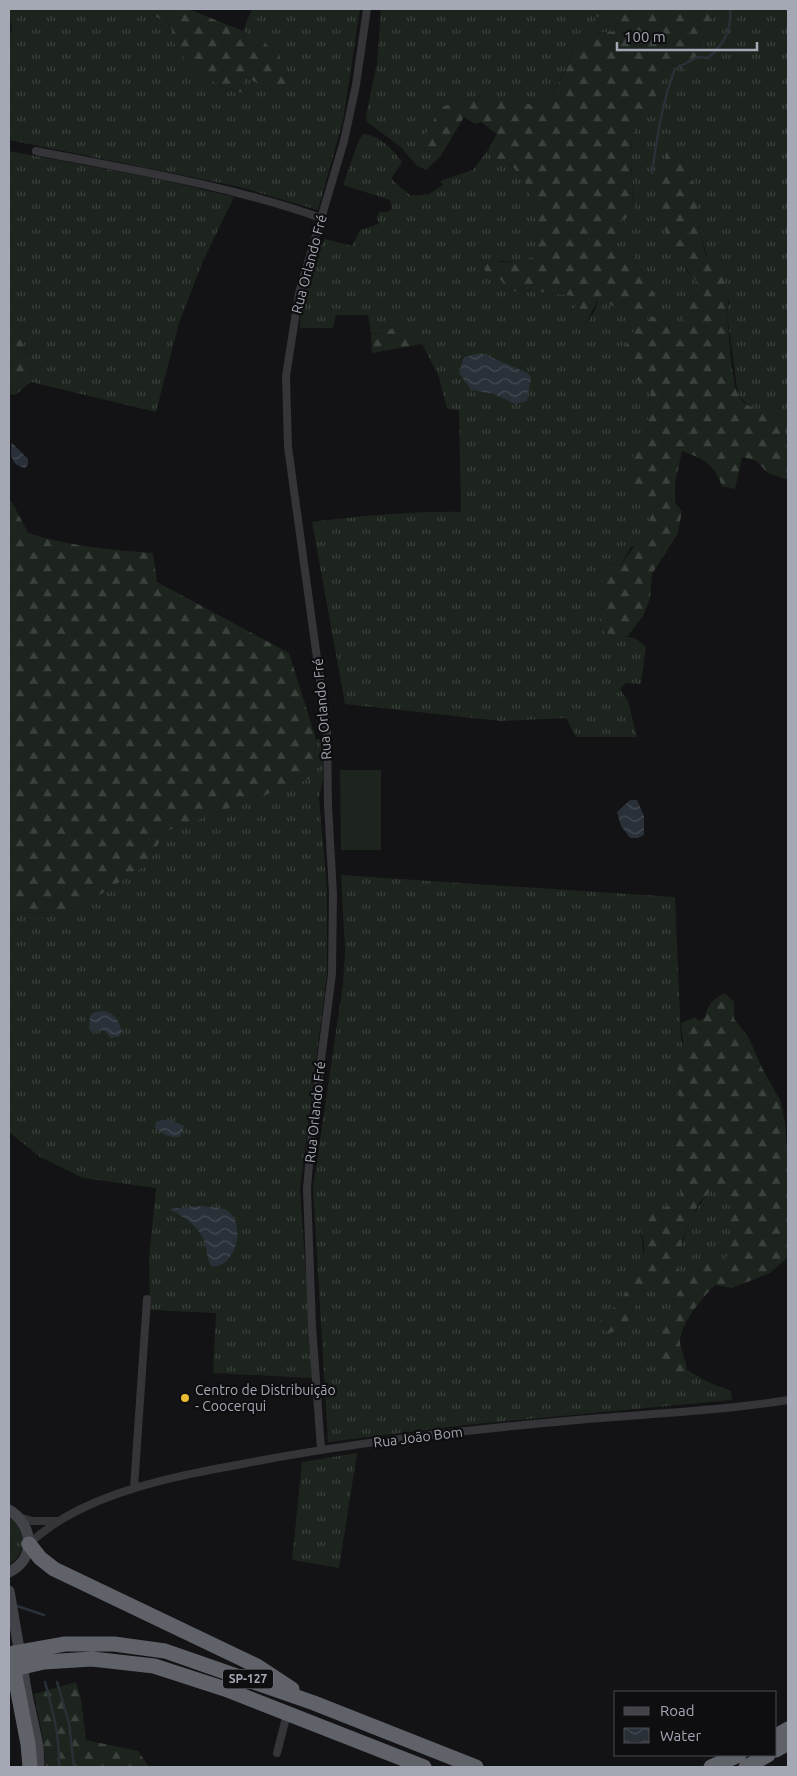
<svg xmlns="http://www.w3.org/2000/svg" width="797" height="1776" viewBox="0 0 797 1776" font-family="Ubuntu,sans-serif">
  <defs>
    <pattern id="grass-tufts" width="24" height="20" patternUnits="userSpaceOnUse" patternTransform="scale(1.25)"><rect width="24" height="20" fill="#1d241e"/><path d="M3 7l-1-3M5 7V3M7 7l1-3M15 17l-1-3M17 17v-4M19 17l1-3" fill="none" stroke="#3b413c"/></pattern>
    <pattern id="forest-firs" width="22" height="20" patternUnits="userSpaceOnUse" patternTransform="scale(1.25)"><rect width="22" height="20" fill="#1d241e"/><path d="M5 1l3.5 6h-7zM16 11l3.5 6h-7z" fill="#3b413c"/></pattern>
    <pattern id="water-waves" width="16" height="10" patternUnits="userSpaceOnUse" patternTransform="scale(1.25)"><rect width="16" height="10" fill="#293037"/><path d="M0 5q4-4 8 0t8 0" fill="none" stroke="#454b52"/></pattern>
  </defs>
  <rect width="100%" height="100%" fill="#131214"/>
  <path fill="url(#grass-tufts)" d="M9 9H144L171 26C172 33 173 40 176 46 190 70 220 89 247 94L243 83 245 76 272 92 281 59 266 44 243 31 252 9H360L343 121 318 210 236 186 9 140V37L12 30Z
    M381 9H581L598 17 619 12 615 31 577 36C571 62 560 86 541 106L480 96 437 108 433 123 420 142 422 150 437 153 440 157 426 170 416 165 401 147 367 122 366 115 377 63Z
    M714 9H788V448L784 432 775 416 751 408 738 395 727 314 729 301 707 257 700 232 697 191 677 152 668 148 663 164 655 176 685 268 697 283 694 298 684 310 685 336 666 324 661 315 632 376 651 391C651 411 645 428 645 448L652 539 631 547 620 566 608 562 602 579 605 588 599 627 611 638C626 636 635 635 646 647L641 684 626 683 620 689 628 701 637 737H576L566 718 500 721 345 704 312 522C362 516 411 511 461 512L459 410 447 409 439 377 422 344 427 337 415 338 397 326 390 332 371 334 368 315H336L333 328H300C300 297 309 265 325 239L352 246 360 230 379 224 377 217 379 212H388L392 208 390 200 343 185 359 140 363 134C380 135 393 150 402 162L391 179 411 196 429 194 443 185 440 181 473 170 488 150 498 162 509 163C539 193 536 217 536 257L519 262 499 261 486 272 499 278 510 292 526 290 572 296 577 307 570 310 576 325 585 327 595 310 598 298 614 305 657 299 634 256 615 250 619 221 634 200C631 164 624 119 656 95L654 86 668 65 677 66 702 40 708 31Z
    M9 151 159 179 234 197 203 261 179 323 156 412 31 382 32 361 9 318Z
    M316 739H322L323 779 319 798 327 889V974L300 1189 313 1378 213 1373 216 1313 150 1310 149 1258 156 1188 83 1178 40 1157 9 1132V912L72 913 149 863 164 832 310 778Z
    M341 875 675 897 681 1039 684 1050 679 1062 678 1124 674 1158 681 1197C673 1207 655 1210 644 1217L641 1232 644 1257 629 1284 625 1296 615 1309 603 1313 629 1318 645 1289 658 1285 678 1271C680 1238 693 1206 718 1184H723L731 1203V1251L728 1257 694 1269 675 1299 665 1324 683 1377 687 1370 708 1382 731 1391 732 1400 466 1425 328 1442 313 1188 343 984 345 949Z
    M357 1453 339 1568 292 1560 302 1462Z
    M9 1515C29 1526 27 1554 9 1565Z"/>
  <path fill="url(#forest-firs)" d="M144 9H188L243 31 266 44 281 59 280 69 289 80 284 91 272 92 245 76 243 83 248 94C221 89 189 70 175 45 173 40 172 32 171 26Z
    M581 9H714L708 31 702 40 707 54 687 71 677 66 668 65 654 86 657 95C619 122 634 174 634 214L619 221 615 250 634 256 657 299 653 312H641L632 316 598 298 585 327 576 325 570 310 577 307 572 296 526 290 510 292 499 278 486 272 479 262H519L536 256C536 218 538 191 509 163L498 162 488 150 497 134 481 122 475 124 464 117 440 157 437 153 422 150 420 142 433 123 437 108 480 96 541 106C561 86 571 62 577 36L615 31 619 12 598 17Z
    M668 147 677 152 697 191 700 232 706 257 716 260C725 277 730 295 727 314 729 333 731 379 738 394 744 409 761 409 773 415 790 425 788 463 788 480L768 473 755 460 742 457 735 489 722 486C714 464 704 459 682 451L675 483V503L682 511 678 533 652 574 650 599 643 616 628 636 611 638 599 627 605 588 602 579 607 562 620 566 638 541 652 538 648 502 634 498 627 478 633 455 645 448C645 428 651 411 651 391L632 376 623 352C631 332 638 319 661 315L666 324 685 336 684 310 694 298 697 283 676 254 665 231 655 176 663 164Z
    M9 318 32 361 31 382 15 395 9 394Z
    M404 325C409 338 415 338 427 337L422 344 372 353 371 334C388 335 391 326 404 325Z
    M9 501 12 502 28 533C69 546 110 550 153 553L157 582 289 653 316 739 311 778 164 832 149 863 72 913 9 912Z
    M725 993 734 1002V1019L749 1038 762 1068 781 1102 785 1123 788 1162V1257L770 1273 732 1288 715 1285C703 1297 679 1325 680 1343 681 1349 686 1361 687 1370L683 1377 668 1373 653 1364C656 1345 679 1280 695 1269 704 1263 718 1260 728 1257L730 1251V1203L723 1184H718L699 1203 683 1237 678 1271 668 1284 645 1289 629 1318 626 1329 608 1333 599 1325 603 1313C625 1305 624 1294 633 1275 636 1269 641 1263 643 1258 647 1247 641 1232 639 1222 651 1209 671 1209 681 1197L674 1158 678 1124 679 1062 684 1050 681 1023 695 1017 699 1021 705 1017C708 1004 713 999 725 993Z
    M76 1682 81 1699 86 1740 138 1751 149 1767H45L44 1745 34 1694Z"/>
  <path fill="#1d241e" d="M340 770H381V850H341Z"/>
  <path fill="url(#water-waves)" d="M481 353 528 373 531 378 527 401 515 404 494 394 471 390 459 373 464 357Z
    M12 443 28 459V465L25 468C12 466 9 455 12 443Z
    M630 800H637L644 816V835L638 838H630L621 826 617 812Z
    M102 1011C115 1013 118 1019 122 1032L120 1036 111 1038 104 1030 92 1032 89 1029 90 1016 94 1012Z
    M162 1120H170L184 1126 180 1137C170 1138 161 1134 155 1127L156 1122Z
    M201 1206C208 1207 217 1207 224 1209 248 1218 237 1270 211 1266 207 1259 207 1251 205 1243 200 1227 183 1216 169 1209Z"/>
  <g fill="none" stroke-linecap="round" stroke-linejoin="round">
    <path stroke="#293037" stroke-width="2.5" d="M652 173C657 138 662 102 675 69L697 57 708 58C724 44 732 30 730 9
      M17 1606 44 1615
      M45 1682C53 1711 60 1737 59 1767
      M57 1682 69 1723 74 1767"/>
    <path stroke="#343439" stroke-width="8" d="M36 151C132 170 228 185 321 218
      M321 1449 312 1326 307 1188 312 1131 332 974 333 894 328 805 327 731 288 447 286 376 299 293 344 141 356 85 367 9
      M134 1488 147 1299
      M19 1517 32 1521H57
      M29 1544C82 1493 176 1476 247 1463 356 1442 466 1430 577 1420 647 1414 719 1411 788 1400
      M277 1753 287 1714"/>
    <path stroke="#424349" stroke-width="11" d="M9 1510C33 1524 37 1559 9 1572
      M9 1591 27 1695 38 1746 39 1767"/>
    <path stroke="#60626a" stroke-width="15" d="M29 1544 40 1558 54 1569 257 1666 292 1689
      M9 1654 65 1644H114L165 1651 314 1703 476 1767
      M12 1661 28 1744 30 1767
      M9 1670 44 1662 92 1659 154 1666 225 1689 424 1767
      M776 1736 788 1729
      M776 1750 788 1743
      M711 1767 739 1755
      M746 1767 768 1755"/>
  </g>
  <circle fill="#eabc34" stroke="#0e0d0f" stroke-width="2" cx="185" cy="1398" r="5"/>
  <g text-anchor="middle" stroke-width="4.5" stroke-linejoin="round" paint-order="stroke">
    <rect fill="#0e0d0f" stroke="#777a82" stroke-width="1" x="223" y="1669.5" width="50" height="19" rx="4"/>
    <g font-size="12" font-weight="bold" fill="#a4a8b4">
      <text x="248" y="1683">SP-127</text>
    </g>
    <g font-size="14" fill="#a4a8b4" stroke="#0e0d0f">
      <text transform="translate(309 264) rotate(-75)" y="5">Rua Orlando Fré</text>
      <text transform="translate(322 709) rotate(-95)" y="5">Rua Orlando Fré</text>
      <text transform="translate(315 1112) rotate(-84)" y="5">Rua Orlando Fré</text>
      <text transform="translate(418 1437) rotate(-7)" y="5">Rua João Bom</text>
    </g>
    <g font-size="14" fill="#a4a8b4" stroke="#0e0d0f" text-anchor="start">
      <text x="195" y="1395">Centro de Distribuição<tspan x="195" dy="16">- Coocerqui</tspan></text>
    </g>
  </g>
  <rect width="797" height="1776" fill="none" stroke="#a4a8b4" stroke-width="20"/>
  <rect x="614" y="1691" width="162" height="65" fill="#0e0d0f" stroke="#4a4b51"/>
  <rect x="624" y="1707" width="25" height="8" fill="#424349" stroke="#4a4b51"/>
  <text x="660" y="1716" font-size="15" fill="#a4a8b4">Road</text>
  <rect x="624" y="1728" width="25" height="15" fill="url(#water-waves)" stroke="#4a4b51"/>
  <text x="660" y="1741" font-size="15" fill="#a4a8b4">Water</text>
  <path d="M617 42v8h140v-8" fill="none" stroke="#a4a8b4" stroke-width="2.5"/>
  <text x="624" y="42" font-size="15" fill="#a4a8b4" stroke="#0e0d0f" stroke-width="4" paint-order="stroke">100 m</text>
</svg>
